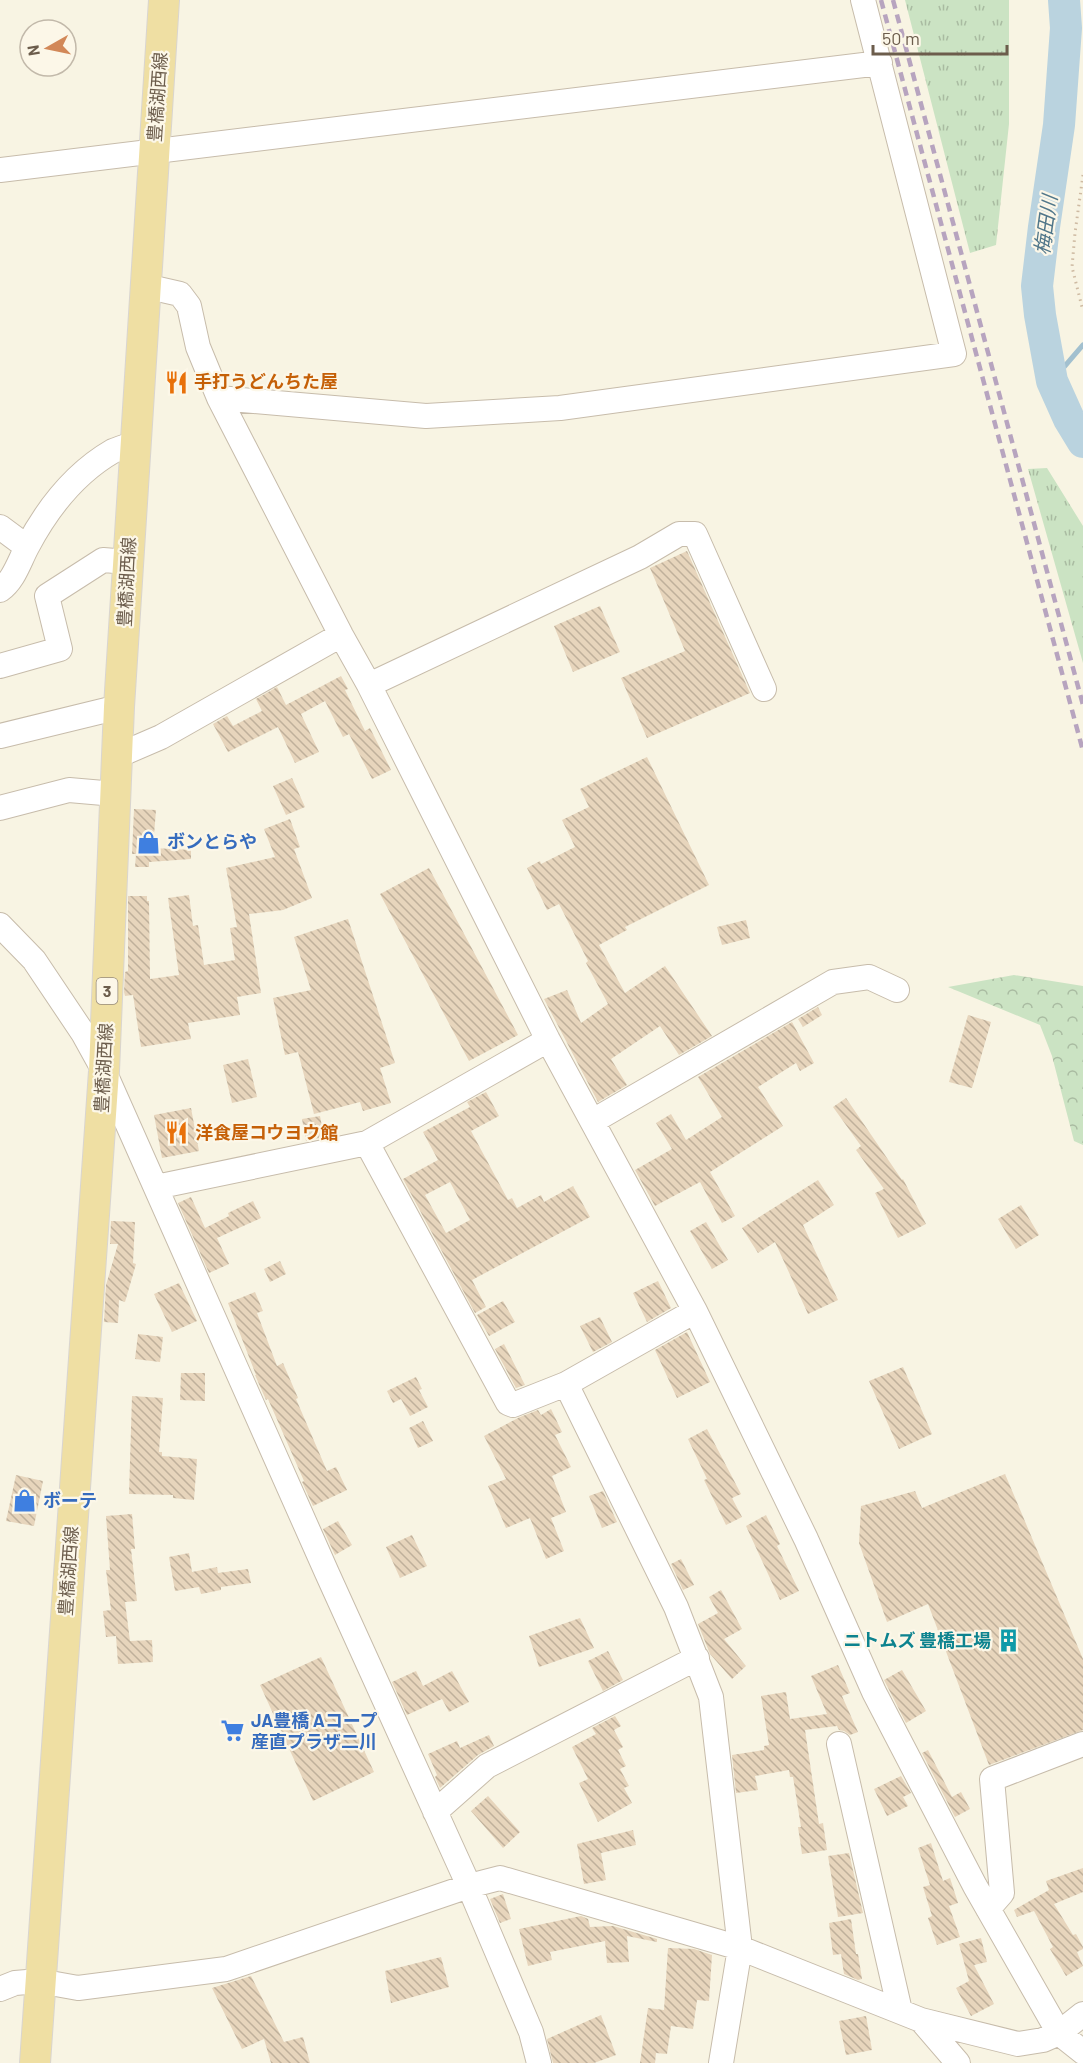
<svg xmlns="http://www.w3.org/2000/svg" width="1083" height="2063" viewBox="0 0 1083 2063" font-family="Barlow,'Noto Sans JP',sans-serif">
  <defs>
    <pattern id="grass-tufts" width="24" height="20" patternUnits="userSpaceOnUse" patternTransform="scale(1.5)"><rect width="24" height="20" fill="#cbe3c3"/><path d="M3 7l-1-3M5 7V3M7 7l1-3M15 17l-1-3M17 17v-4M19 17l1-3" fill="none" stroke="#a9bba1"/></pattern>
    <pattern id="forest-crowns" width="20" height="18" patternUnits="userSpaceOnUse" patternTransform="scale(1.5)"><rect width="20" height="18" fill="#cbe3c3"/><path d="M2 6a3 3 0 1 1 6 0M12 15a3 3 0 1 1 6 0" fill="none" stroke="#a9bba1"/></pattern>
    <pattern id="building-back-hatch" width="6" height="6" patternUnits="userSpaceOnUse" patternTransform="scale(1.5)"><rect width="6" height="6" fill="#e7d5bc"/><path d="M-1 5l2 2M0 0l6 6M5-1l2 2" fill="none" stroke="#bfb09b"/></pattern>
  </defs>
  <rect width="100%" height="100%" fill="#f8f4e3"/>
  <path fill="url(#grass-tufts)" d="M905 0H1009V124L996 245 970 253Z
    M1047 468 1083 526V663L1028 469Z"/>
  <path fill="url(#forest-crowns)" d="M1014 975 1083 986V1145L1074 1141 1052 1056 1040 1025 948 987Z"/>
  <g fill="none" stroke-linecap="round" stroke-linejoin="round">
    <path stroke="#a2c0cf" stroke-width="5" d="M1052 381 1083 345"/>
    <path stroke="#bad3df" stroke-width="32" d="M1064 0 1066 28 1059 125 1044 227 1037 286 1040 315 1052 381 1069 419 1083 442"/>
  </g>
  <path fill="url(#building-back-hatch)" fill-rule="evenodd" d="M687 551 750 693 647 738 621 678 685 651 650 568Z
    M600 606 620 652 573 672 554 626Z
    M341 676 348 689 345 690 365 731 370 728 391 770 372 779 349 734 343 737 325 701 301 714 319 752 295 763 278 727 228 752 213 724 227 716 233 726 262 711 256 699 277 687 286 705Z
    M647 757 709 885 625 927 627 930 599 945 625 993 665 966 712 1036 679 1055 660 1026 611 1059 627 1085 598 1102 544 999 567 990 581 1023 608 1004 586 963 588 961 559 904 547 910 527 868 540 861 541 864 575 847 562 820 589 807 580 789Z
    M292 778 305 807 286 815 273 786Z
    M134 809 156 810 153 848 191 850V859L149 862V867H135L136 854H132Z
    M290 819 300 847 294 849 312 898 283 910 249 914 261 993 237 997 240 1015 188 1023 191 1039 141 1047 133 995 125 996 124 992 125 972 128 971V896H147V901H149L150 979 179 975 168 898 189 895 193 926 198 925 204 965 235 960 230 928 237 927 226 868 275 857 264 829Z
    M429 868 518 1035 469 1061 380 894Z
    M348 919 395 1063 380 1068 391 1103 363 1111 360 1102 314 1114 298 1052 285 1055 273 998 311 990 294 937Z
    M746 920 750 938 722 945 717 927Z
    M818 1007 822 1015 803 1027 798 1019Z
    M968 1015 991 1022 972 1088 949 1082Z
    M792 1022 814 1063 800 1071 796 1063 758 1087 783 1126 710 1172 735 1216 722 1223 700 1182 655 1206 635 1170 672 1149 656 1123 671 1114 686 1140 722 1117 698 1077Z
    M248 1059 257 1097 232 1103 223 1065Z
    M486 1092 499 1116 471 1131 508 1200 512 1198 517 1208 541 1195 544 1202 573 1186 590 1217 472 1280 486 1307 475 1313 403 1179 438 1160 423 1132 470 1107 467 1102ZM450 1182 470 1220 446 1233 425 1195Z
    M846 1098 902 1180 903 1179 926 1224 898 1238 875 1193 884 1189 856 1150 861 1146 833 1107Z
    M191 1108 199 1151 162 1158 154 1115Z
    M320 1116 324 1137 306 1141 302 1119Z
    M818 1180 834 1205 803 1225 838 1300 808 1314 775 1242 758 1253 742 1228Z
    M191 1197 205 1228 229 1216 228 1213 253 1201 261 1218 217 1238 229 1264 209 1273 178 1203Z
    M1021 1205 1039 1235 1016 1249 998 1219Z
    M111 1221 135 1222 133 1263 136 1264 125 1302 119 1300 118 1323 104 1322 106 1285 118 1244H110Z
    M706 1222 728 1260 712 1269 690 1231Z
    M280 1261 286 1274 270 1282 264 1269Z
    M658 1281 671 1308 647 1322 633 1293Z
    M179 1283 197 1321 172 1332 154 1294Z
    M255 1292 263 1311 257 1313 277 1366 283 1363 298 1398 296 1399 327 1471 336 1467 347 1490 313 1506 302 1482 304 1481 268 1399 266 1400 255 1375H256L228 1303Z
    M503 1301 515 1322 489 1336 477 1315Z
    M600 1317 612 1342 593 1352 580 1326Z
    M687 1332 710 1382 677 1398 655 1350Z
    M138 1334 163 1337 160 1362 135 1359Z
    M504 1344 525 1385 516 1388 495 1349Z
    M903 1367 932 1434 899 1449 869 1381Z
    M181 1373H205V1401L180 1400Z
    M416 1377 422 1389 419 1390 428 1407 410 1416 401 1399 393 1403 387 1391Z
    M132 1396 163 1398 159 1452H162V1456L197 1459 194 1500 173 1498V1495L129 1494Z
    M551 1409 562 1432 555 1435 571 1467 552 1476 566 1512 551 1518 564 1551 546 1559 530 1518 506 1528 488 1486 506 1479 484 1436 520 1417 538 1410 541 1415Z
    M423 1421 433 1441 418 1448 409 1428Z
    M707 1429 741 1494 732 1498 742 1517 726 1525 704 1480 707 1479 688 1439Z
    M1005 1474 1083 1659V1730L989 1765 928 1604 887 1622 859 1543 861 1506 915 1491 922 1508Z
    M16 1475 43 1481 34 1526 6 1521Z
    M603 1491 617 1522 602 1528 589 1496Z
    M132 1514 135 1549H131L137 1601 125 1602 130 1641 152 1640 153 1662 118 1664 116 1636 106 1637 103 1611 111 1610 106 1570H110L106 1516Z
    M766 1515 780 1544 777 1546 799 1591 780 1600 746 1526Z
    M338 1521 352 1545 335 1555 323 1529Z
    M412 1535 427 1566 400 1578 386 1547Z
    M189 1553 192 1572 217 1567 218 1573 248 1569 251 1583 221 1587V1590L201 1594 199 1587 175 1591 169 1557Z
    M681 1559 694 1585 683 1590 671 1564Z
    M721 1590 742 1629 724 1639 746 1666 732 1679 710 1654 698 1624 718 1613 709 1597Z
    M580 1618 594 1648 539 1667 529 1636Z
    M608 1651 623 1680 603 1691 588 1661Z
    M321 1657 374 1772 313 1801 260 1685Z
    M838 1665 850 1693 842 1696 858 1732 850 1735 844 1731 839 1730 837 1726 805 1730 819 1824 823 1823 827 1850 802 1854 798 1827H801L793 1777H790L789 1770 755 1776 758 1790 736 1793 732 1755 764 1750V1746L769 1745 761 1696 786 1692 790 1719 827 1714 811 1676Z
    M902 1670 926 1711 906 1723 884 1680Z
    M416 1671 423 1686 452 1671 469 1702 449 1712 442 1699 407 1715 392 1682Z
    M615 1716 621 1726 614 1730 623 1747 618 1750 626 1766 620 1769 629 1786 624 1788 632 1803 598 1822 579 1783 588 1779 572 1747 596 1734 592 1728Z
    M489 1735 494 1746 478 1755 440 1788 435 1777 437 1775 428 1754 457 1741 460 1748Z
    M928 1750 952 1797 961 1792 970 1809 955 1817 922 1753Z
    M901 1776 911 1793 903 1797 908 1806 887 1816 874 1789Z
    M488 1796 520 1832 503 1848 471 1811Z
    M633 1830 636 1845 601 1853 606 1880 584 1884 577 1844Z
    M931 1843 943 1881 950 1878 958 1903 949 1906 960 1937 937 1945 928 1918 932 1916 923 1887 930 1885 918 1848Z
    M849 1853 863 1913 838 1917 828 1856Z
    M1083 1868V1892L1054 1904 1073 1935 1076 1934 1083 1947V1949L1077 1952 1083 1966 1066 1976 1050 1949 1053 1947 1034 1911 1017 1917 1014 1910 1049 1890 1046 1881Z
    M503 1894 511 1919 500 1923 490 1899Z
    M581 1916 588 1919 590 1927 613 1926 657 1939V1942L627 1936 629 1962 607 1963 605 1941 550 1952 552 1960 528 1966 519 1929Z
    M851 1919 856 1954H858L862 1979 858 1980 844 1974 841 1954 833 1955 829 1923Z
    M981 1938 987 1962 974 1965 994 2004 971 2016 956 1988 969 1981 959 1944Z
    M668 1948 694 1949 712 1955 709 2001 697 2000 693 2029 671 2026 667 2054 656 2053 655 2063H640L648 2008 664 2010Z
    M441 1957 449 1987 391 2003 385 1971Z
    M251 1976 284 2042 303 2037 310 2063H271L264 2039 242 2049 212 1988Z
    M601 2015 616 2055 594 2063H553L547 2039Z
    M866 2016 872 2050 846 2055 839 2021Z"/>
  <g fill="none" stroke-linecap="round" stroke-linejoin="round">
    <defs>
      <path id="minor" d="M0 170 880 63
        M145 286 180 294 189 306 198 347 219 398 341 635 369 685 548 1040 695 1311 806 1539 874 1692 975 1886 1059 2033 1083 2052
        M219 398 426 416 560 408 954 354 863 0
        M0 527 27 547
        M0 590C14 580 19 562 27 547 47 509 75 473 113 451 120 448 128 446 135 443
        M0 666 60 649 47 596 103 560 128 562
        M369 685 640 557 679 534H695L764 689
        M0 736 119 707
        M117 756 161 737 341 635
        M0 808 69 790 115 794
        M0 925 34 960 83 1033 104 1071 327 1573 469 1886 531 2032 539 2063
        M593 1121 833 982 869 977 897 990
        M367 1143 508 1403 513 1405 566 1384 695 1311
        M156 1187 367 1143 548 1040
        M566 1384 676 1607 711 1697 740 1948 721 2063
        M839 1744 900 2011
        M435 1812 487 1766 697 1658
        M988 1909 1002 1893 992 1779 1083 1744
        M0 1989 15 1983 39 1981 78 1988 226 1969 469 1886 500 1878 740 1948 921 2020 1018 2044 1043 2040 1059 2033 1083 2014
        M921 2020 958 2063"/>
      <path id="major" d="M35 2063 104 1071 119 707 164 0"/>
    </defs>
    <use href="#minor" stroke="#c7bcab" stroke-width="26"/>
    <use href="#major" stroke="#d9d5d0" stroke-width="32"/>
    <path stroke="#cebaa2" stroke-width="3" stroke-dasharray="1.5 4.5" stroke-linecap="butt" d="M1083 175 1075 233 1072 267 1083 311"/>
    <use href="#minor" stroke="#fff" stroke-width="24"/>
    <use href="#major" stroke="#efdfa3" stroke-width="30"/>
    <path stroke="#b7a4bf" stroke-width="4.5" stroke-dasharray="9 6" stroke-linecap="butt" d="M881 0 1083 751
      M893 0 1083 705"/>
  </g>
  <defs>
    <symbol id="restaurant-bare" viewBox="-9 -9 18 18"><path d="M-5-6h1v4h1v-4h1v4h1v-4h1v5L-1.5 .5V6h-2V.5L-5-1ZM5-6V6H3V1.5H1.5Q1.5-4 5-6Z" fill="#e8710a" stroke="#fcf7e8" stroke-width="2.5" paint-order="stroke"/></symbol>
    <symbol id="shop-bare" viewBox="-9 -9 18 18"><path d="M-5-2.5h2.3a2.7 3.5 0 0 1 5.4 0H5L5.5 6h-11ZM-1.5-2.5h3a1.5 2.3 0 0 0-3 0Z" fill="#3f7fe0" stroke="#fcf7e8" stroke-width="2.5" paint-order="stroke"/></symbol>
    <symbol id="building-bare" viewBox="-9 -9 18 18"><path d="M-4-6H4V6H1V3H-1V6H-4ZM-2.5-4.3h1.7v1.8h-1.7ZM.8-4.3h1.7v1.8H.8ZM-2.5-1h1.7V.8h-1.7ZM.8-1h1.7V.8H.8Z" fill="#0f9aa8" stroke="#fcf7e8" stroke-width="2.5" paint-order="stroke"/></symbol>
    <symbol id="supermarket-bare" viewBox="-9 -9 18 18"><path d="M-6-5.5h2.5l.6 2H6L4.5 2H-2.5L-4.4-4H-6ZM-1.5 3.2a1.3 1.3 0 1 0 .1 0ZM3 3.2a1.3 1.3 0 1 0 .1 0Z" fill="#3f7fe0" stroke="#fcf7e8" stroke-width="2.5" paint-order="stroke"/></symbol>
  </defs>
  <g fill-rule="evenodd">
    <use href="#restaurant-bare" x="160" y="366" width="33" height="33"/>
    <use href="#shop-bare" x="132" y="826" width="33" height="33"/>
    <use href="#restaurant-bare" x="160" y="1116" width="33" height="33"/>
    <use href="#shop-bare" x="8" y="1484" width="33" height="33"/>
    <use href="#building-bare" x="992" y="1624" width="33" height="33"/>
    <use href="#supermarket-bare" x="216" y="1714" width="33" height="33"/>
  </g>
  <g text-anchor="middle" stroke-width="4.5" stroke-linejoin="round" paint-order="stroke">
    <rect fill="#fcf7e8" stroke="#978b7b" stroke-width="1.5" x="96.5" y="978" width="21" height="26" rx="4.5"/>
    <g font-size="16" font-weight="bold" fill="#6c5d4c">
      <text x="107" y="997">3</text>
    </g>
    <g font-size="18" fill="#6c5d4c" stroke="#fcf7e8">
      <text transform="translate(158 97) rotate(-86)" y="6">豊橋湖西線</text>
      <text transform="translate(127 582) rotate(-87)" y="6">豊橋湖西線</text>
      <text transform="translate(104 1068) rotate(-87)" y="6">豊橋湖西線</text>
      <text transform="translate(69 1571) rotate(-86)" y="6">豊橋湖西線</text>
    </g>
    <g font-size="18" font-weight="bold" fill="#c56008" stroke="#fcf7e8" text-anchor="start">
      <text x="194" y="388">手打うどんちた屋</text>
      <text x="195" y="1139">洋食屋コウヨウ館</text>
    </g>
    <g font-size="18" font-weight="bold" fill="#366cbe" stroke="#fcf7e8" text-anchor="start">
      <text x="167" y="848">ボンとらや</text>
      <text x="43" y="1507">ボーテ</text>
      <text x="251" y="1727">JA豊橋 Aコープ<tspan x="251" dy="21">産直プラザ二川</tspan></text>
    </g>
    <g font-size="18" font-weight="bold" fill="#0d838f" stroke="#fcf7e8" text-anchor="end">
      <text x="991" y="1647">ニトムズ 豊橋工場</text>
    </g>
    <g font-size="20" font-style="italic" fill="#51778a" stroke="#fcf7e8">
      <text transform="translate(1046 225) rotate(-82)" y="7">梅田川</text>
    </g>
  </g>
  <g transform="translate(48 48) rotate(261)"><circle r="28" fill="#fcf7e8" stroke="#c2b9aa" stroke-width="1.5"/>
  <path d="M0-4.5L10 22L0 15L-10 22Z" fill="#d28858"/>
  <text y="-9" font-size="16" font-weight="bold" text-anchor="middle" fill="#6c5d4c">N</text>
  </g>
  <path d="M873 45v9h134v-9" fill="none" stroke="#6c5d4c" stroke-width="3"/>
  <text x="882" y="45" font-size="18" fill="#6c5d4c" stroke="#fcf7e8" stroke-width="4.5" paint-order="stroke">50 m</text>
</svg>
